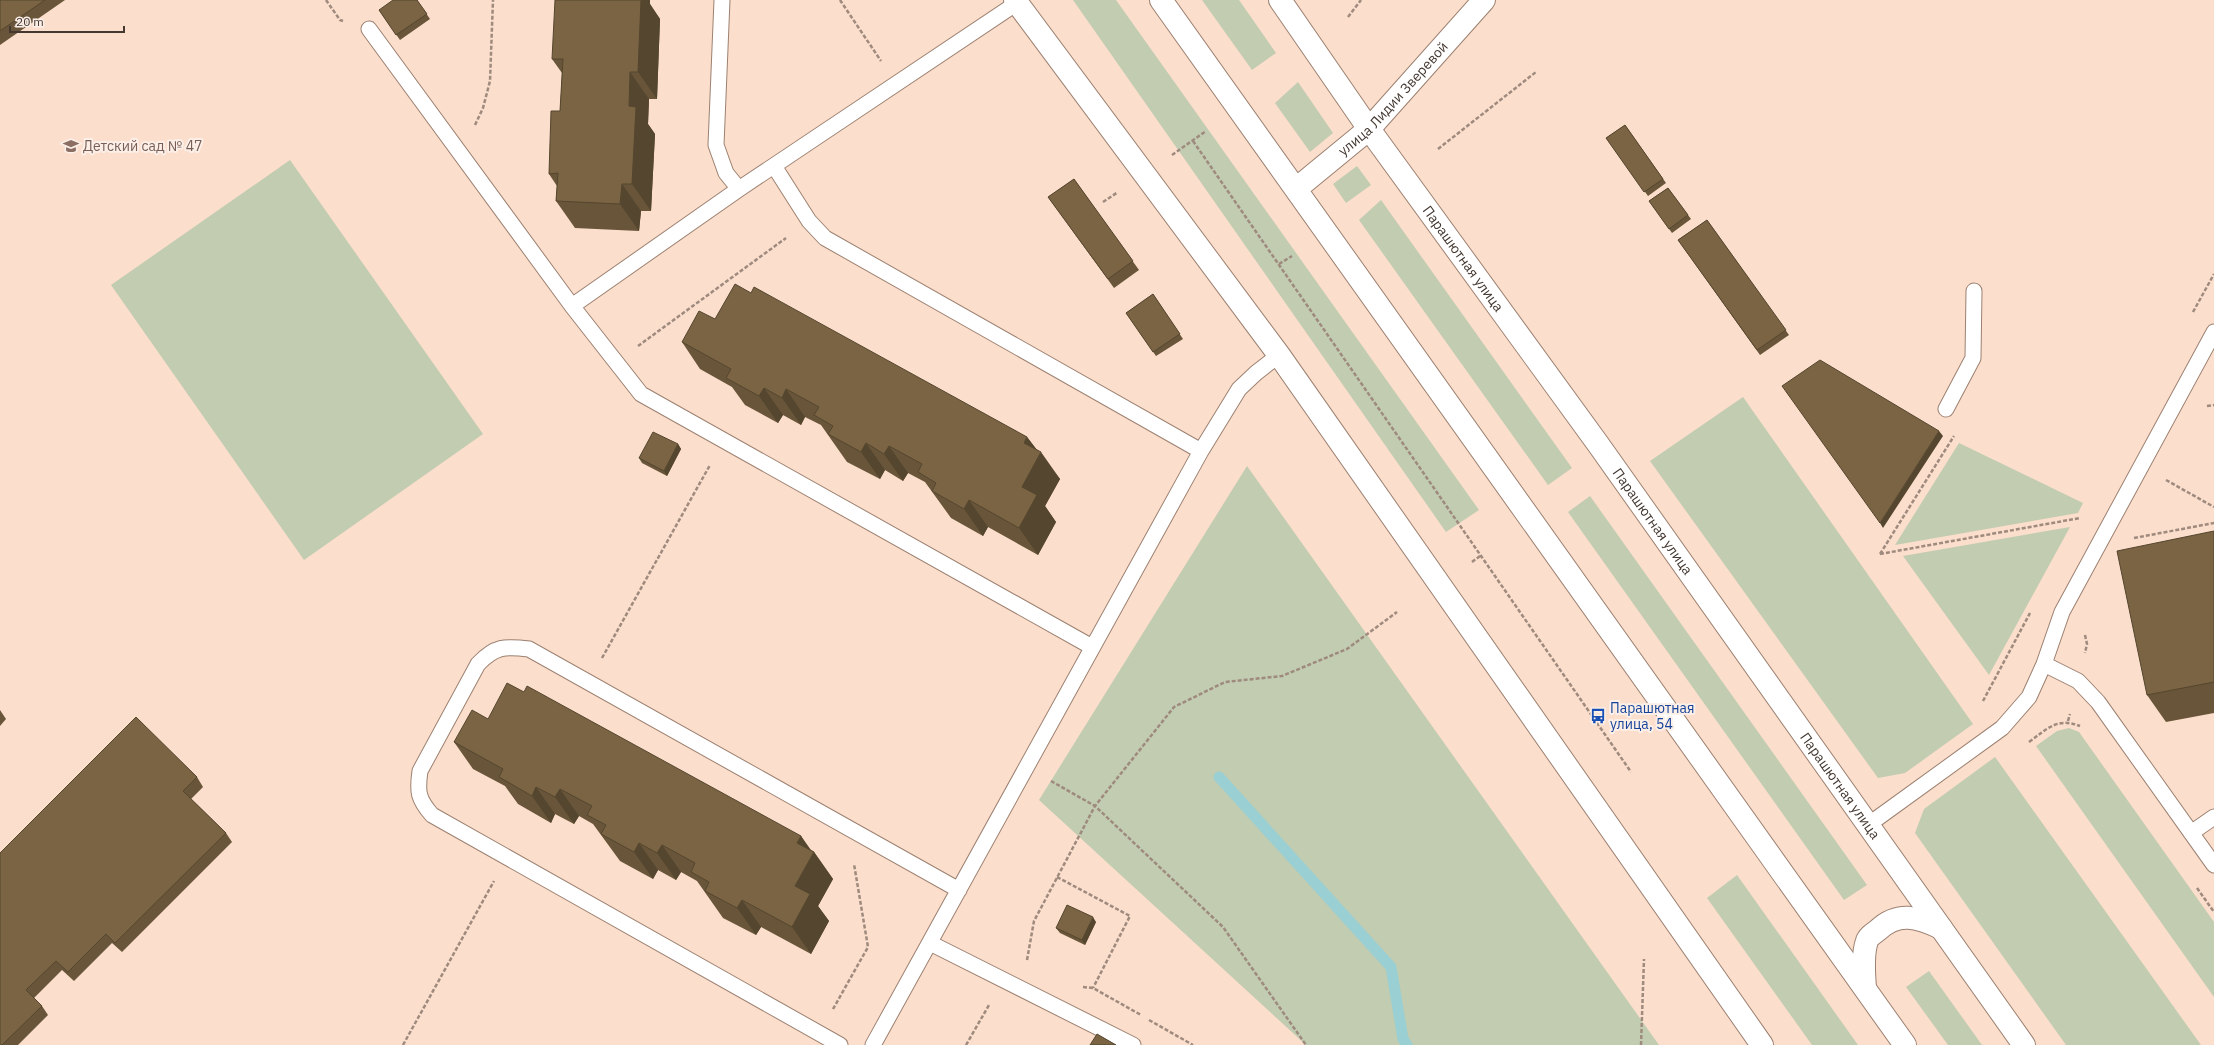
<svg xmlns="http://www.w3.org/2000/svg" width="2214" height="1045" viewBox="0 0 2214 1045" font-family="'IBM Plex Sans',sans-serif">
  <rect width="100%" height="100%" fill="#fbdecc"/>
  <path fill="#c1ccb1" d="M1073 0H1116L1479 510 1446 532Z
    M1202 0H1239L1276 53 1252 70Z
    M1298 82 1333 133 1310 152 1275 103Z
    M290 160 483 434 304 560 111 285Z
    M1357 166 1371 185 1346 203 1333 184Z
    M1381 200 1572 468 1548 485 1359 220Z
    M1743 397 1973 724 1905 773 1878 778 1650 461Z
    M1959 443 2083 503 2078 513 1895 545Z
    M1247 466 1659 1045H1306L1039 800Z
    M1590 496 1867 885 1844 900 1568 512Z
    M2070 527 1989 675 1903 556Z
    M2069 728 2079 732 2214 922V997L2036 746 2057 731Z
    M1995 757 2201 1045H2066L1915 833 1924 809Z
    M1737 875 1858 1045H1812L1707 898Z
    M1929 971 1982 1045H1948L1906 987Z"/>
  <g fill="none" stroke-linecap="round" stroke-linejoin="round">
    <path stroke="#9acfd3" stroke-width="11" d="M1219 777 1391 967 1403 1039 1407 1045"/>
    <defs>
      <path id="lane" d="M722 0 716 145 726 173 739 189
        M369 29 572 306 641 394 1092 647
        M774 166 809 221 825 238 1201 451
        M572 306 739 189 1017 3
        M1946 409 1973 358 1974 291
        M2044 664 2078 681 2098 702 2214 865
        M1868 825 2002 728 2029 697 2044 664 2062 612 2214 332
        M2191 833 2214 817
        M930 943 1133 1045
        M840 1045 432 815C418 799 417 792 420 771L478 664C495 646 505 646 529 649L959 890
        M873 1045 1201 451 1239 389 1256 373 1279 355"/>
      <g id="street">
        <path d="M1015 0 1279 355 1762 1045"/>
        <path id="s1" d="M1296 189 1369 129 1484 0"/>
      </g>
      <g id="primary">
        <path d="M1161 0 1905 1045"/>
        <path id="s2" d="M1280 0 1369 129 1598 444 2024 1045"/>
        <path d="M1865 988C1864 973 1862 955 1867 941 1868 937 1874 933 1878 930 1898 911 1918 917 1941 928"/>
      </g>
    </defs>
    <use href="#lane" stroke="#9c8171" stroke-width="17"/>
    <use href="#street" stroke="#9c8171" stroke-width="24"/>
    <use href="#primary" stroke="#9c8171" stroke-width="24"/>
    <path stroke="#9f8a7e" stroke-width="2.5" stroke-dasharray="4 2" stroke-linecap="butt" d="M326 0 340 20 343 21
      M840 0 881 61
      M1348 17 1361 0
      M475 125 483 108 490 81 493 0
      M1193 141 1631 772
      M1438 149 1536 72
      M1172 155 1206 131
      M1103 202 1118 192
      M1279 264 1292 256
      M2193 312 2214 274
      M638 346 786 238
      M2207 406 2214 405
      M2166 480 2214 507
      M2134 538 2214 523
      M1880 554 2080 518
      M1880 554 1954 436
      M1472 562 1480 556
      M2085 635 2087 644 2085 653
      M602 658 710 465
      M1983 701 2030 613
      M2068 721 2070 714
      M2029 742C2047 729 2057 717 2080 726
      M1051 781 1095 806 1223 927 1306 1045
      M1057 877 1130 916 1093 988
      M2197 888 2214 912
      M1027 960 1034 921 1095 806 1174 707 1225 682 1282 676 1347 649 1397 612
      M1083 987 1093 988 1141 1015
      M833 1009 868 947 854 864
      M1149 1020 1193 1045
      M403 1045 494 881
      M966 1045 989 1005
      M1641 1045 1644 959"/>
    <use href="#lane" stroke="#fff" stroke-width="15"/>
    <use href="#street" stroke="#fff" stroke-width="22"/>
    <use href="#primary" stroke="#fff" stroke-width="22"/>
  </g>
  <path fill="#69563a" d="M0 0H65L0 45Z
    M417 0 430 19 400 40 379 10Z
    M650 4 660 19 657 99H649L648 124 655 134 651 211H641L639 231 575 228 556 201 557 186 549 174 560 111 562 73 552 59Z
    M1625 125 1666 183 1648 196 1606 138Z
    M1074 179 1139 270 1114 288 1048 197Z
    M1668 188 1691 219 1672 233 1649 201Z
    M1707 220 1789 335 1760 355 1678 240Z
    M1153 294 1183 339 1156 356 1126 313Z
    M715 319 1027 437 1037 450 1060 479 1045 506 1056 522 1038 555 988 527 983 536 951 518 925 482 908 473 903 481 885 470 880 479 847 462 821 425 805 417 801 425 783 415 778 423 745 405 732 387 700 369 682 342Z
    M678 444 681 449 667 476 642 463 639 458Z
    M2214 531V713L2166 722 2147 695Z
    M0 710 6 719 0 726Z
    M488 719 801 836 810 850 814 852 833 879 818 906 829 921 811 954 761 927 756 935 723 918 697 881 681 872 676 880 658 870 653 879 620 861 593 824 579 816 574 824 555 814 551 823 518 804 505 786 473 769 454 742Z
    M197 777 203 787 191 799 226 833 232 842 122 952 112 943 74 981 62 970 34 998 42 1006 48 1015 18 1045H0V853Z
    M1096 922 1085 945 1060 933 1056 928Z"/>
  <path fill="#55462f" d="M636 0H650V4L660 19 657 99 638 72Z
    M630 72 649 99 648 124 655 134 651 211 632 184 629 106Z
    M622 184 641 211 639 231 620 204Z
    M764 388 783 415 778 423 759 396Z
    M786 389 805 417 801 425 782 398Z
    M1939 431 1943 436 1883 528 1880 523Z
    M1027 437 1040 454 1041 452 1060 479 1045 506 1056 522 1038 555 1019 528 1024 443Z
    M866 443 885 470 880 479 861 452Z
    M678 444 681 449 667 476 664 471Z
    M889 446 908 473 903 481 884 454Z
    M969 500 988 527 983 536 964 509Z
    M536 787 555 814 551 823 532 796Z
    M560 789 579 816 574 824 555 797Z
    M801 836 813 853 814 852 833 879 818 906 829 921 811 954 792 927 797 843Z
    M639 843 658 870 653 879 634 852Z
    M662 845 681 872 676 880 657 853Z
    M742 900 761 927 756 935 737 908Z
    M1093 917 1096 922 1085 945 1082 940Z"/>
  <path fill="#7a6443" stroke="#55462f" d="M0 0H45L0 31Z
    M393 0H417L427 14 396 35 379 10Z
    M555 0H641L638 72H630L629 106 636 107 632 184H622L620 204 556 201 558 173 549 174 551 111H560L563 59H552Z
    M1625 125 1663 179 1644 192 1606 138Z
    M1074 179 1133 261 1108 279 1048 197Z
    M1668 188 1688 215 1669 229 1649 201Z
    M1707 220 1786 330 1757 350 1678 240Z
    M735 284 751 293 754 287 1027 437 1024 443 1041 452 1022 487 1037 495 1019 528 969 500 964 509 932 491 936 483 918 472 922 464 889 446 884 454 866 443 861 452 828 434 833 426 814 415 819 407 786 389 782 398 764 388 759 396 726 378 731 369 682 342 699 311 715 319Z
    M1153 294 1180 334 1153 352 1126 313Z
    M1820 360 1939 431 1880 523 1782 386Z
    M653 432 678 444 664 471 639 458Z
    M2214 531V682L2147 695 2117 551Z
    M507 683 524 692 527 686 801 836 797 843 814 852 795 886 810 894 792 927 742 900 737 908 705 891 709 882 691 872 695 863 662 845 657 853 639 843 634 852 601 834 606 825 587 815 592 806 560 789 555 797 536 787 532 796 499 777 503 769 454 742 472 710 488 719Z
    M136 717 197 777 183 791 226 833 115 943 106 934 68 972 56 961 26 990 42 1006 2 1045H0V853Z
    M1067 905 1093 917 1082 940 1056 928Z
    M1097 1034 1116 1045H1090Z"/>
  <defs>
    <symbol id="school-bare" viewBox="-9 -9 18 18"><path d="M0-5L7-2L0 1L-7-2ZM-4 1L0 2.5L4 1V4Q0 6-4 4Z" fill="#8d6e63" stroke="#fbefe8" stroke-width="2.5" paint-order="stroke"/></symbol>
    <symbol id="bus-bare" viewBox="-9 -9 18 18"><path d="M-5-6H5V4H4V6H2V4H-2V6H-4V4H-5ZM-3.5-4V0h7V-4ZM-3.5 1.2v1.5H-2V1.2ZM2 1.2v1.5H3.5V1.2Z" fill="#1a4fb4" stroke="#fbefe8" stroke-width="2.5" paint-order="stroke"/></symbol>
  </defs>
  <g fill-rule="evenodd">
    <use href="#school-bare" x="60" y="135" width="22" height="22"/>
    <use href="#bus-bare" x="1587" y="705" width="22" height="22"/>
  </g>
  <g text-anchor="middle" stroke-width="4" stroke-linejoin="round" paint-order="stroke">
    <g font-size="14" fill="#433730" stroke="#fbefe8">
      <text dy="5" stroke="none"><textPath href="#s1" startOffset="133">улица Лидии Зверевой</textPath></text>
      <text dy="5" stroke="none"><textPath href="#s2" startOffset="317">Парашютная улица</textPath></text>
      <text dy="5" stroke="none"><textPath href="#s2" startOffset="641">Парашютная улица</textPath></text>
      <text dy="5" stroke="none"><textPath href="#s2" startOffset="965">Парашютная улица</textPath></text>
    </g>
    <g font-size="14" fill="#785e54" stroke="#fbefe8" text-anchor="start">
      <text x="83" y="151">Детский сад № 47</text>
    </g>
    <g font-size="14" fill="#164399" stroke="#fbefe8" text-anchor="start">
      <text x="1610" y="713">Парашютная<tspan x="1610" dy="16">улица, 54</tspan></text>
    </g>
  </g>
  <path d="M10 26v6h114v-6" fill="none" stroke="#433730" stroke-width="2"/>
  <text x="16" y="26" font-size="12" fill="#433730" stroke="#fbefe8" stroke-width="3" paint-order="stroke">20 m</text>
</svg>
